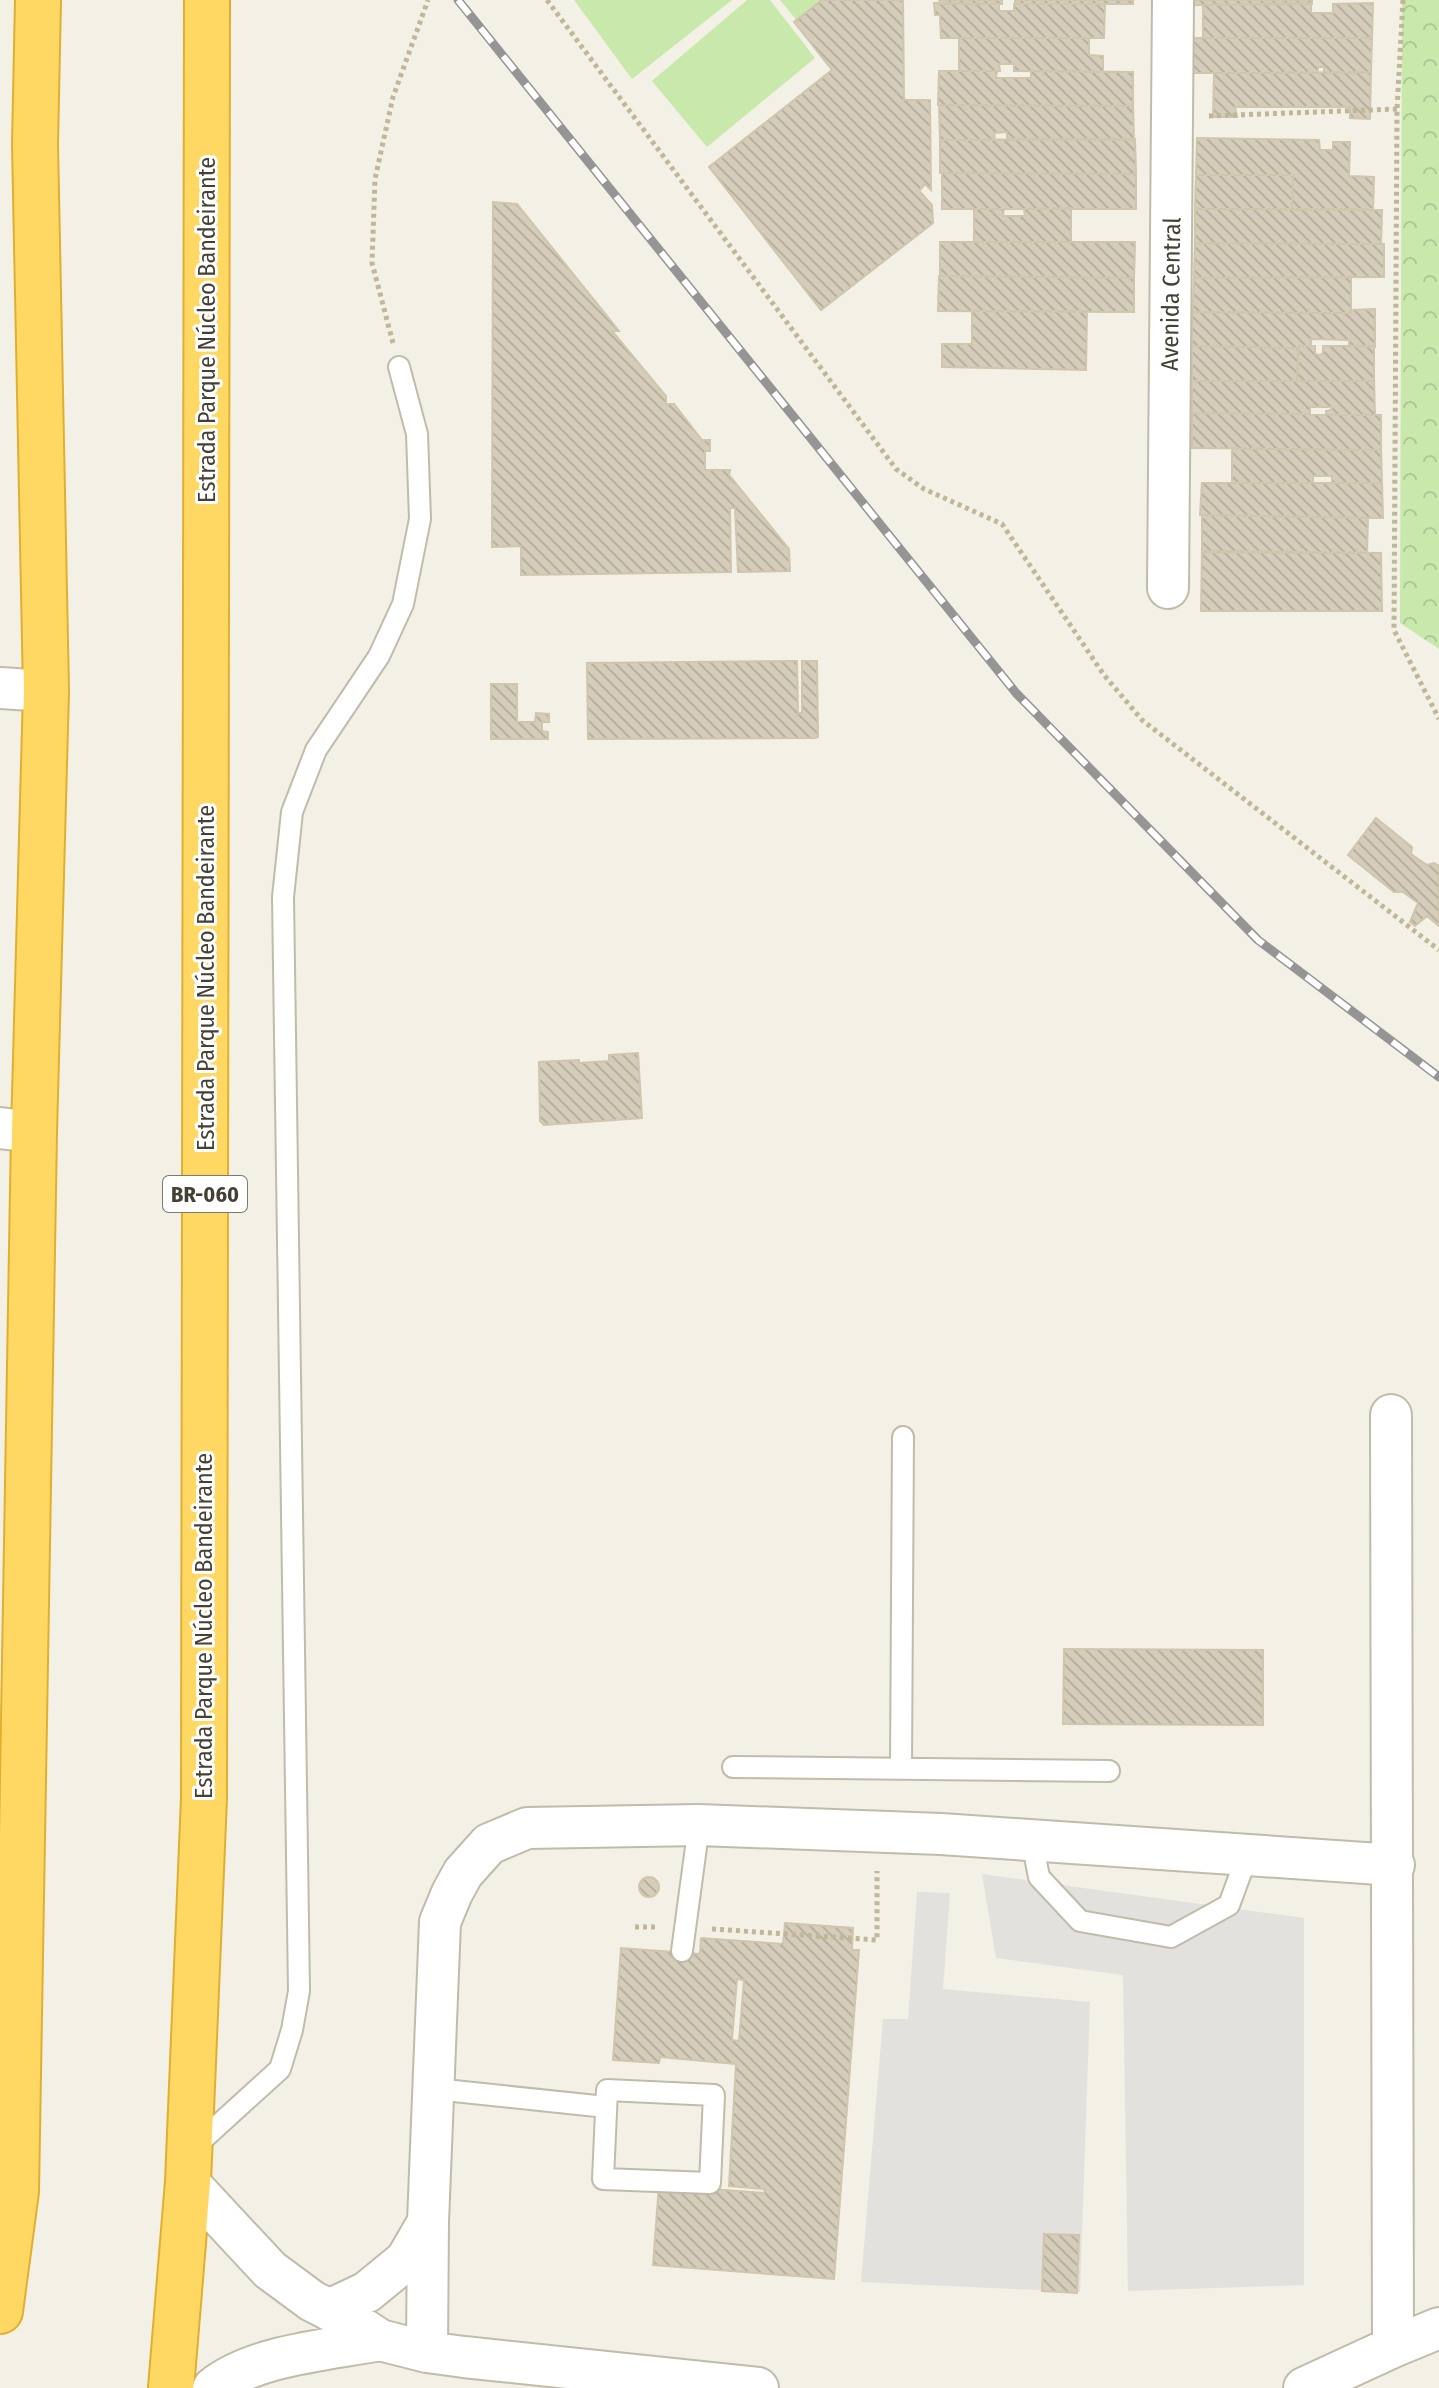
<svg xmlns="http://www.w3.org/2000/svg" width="1439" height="2388" viewBox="0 0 1439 2388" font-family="'Fira Sans Condensed',sans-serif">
  <defs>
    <pattern id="park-crowns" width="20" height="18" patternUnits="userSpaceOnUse" patternTransform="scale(2)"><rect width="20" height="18" fill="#c8e8ac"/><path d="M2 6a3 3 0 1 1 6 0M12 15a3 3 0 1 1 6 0" fill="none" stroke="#adc895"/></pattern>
    <pattern id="building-back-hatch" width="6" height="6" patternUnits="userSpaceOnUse" patternTransform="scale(2)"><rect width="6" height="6" fill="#d5ccba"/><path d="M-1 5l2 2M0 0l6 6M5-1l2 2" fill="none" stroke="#b8b0a0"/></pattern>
  </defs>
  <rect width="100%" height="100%" fill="#f3f0e5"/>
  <path fill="url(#park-crowns)" d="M1402 0H1439V649L1400 623Z"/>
  <path fill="#c8e8ac" d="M574 0H732L632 79Z
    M747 0H770L815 58 707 147 652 81Z
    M780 0H828L798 22Z"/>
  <path fill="#e3e1dd" d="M982 1874 1304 1918V2285L1128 2291 1123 1975 996 1958Z
    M917 1892 950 1893 943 1989 1090 2002 1080 2292 861 2282 883 2019H908Z"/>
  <path fill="url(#building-back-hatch)" stroke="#d0c5ad" stroke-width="2" fill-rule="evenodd" d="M822 0H903L904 100H930L931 190 925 184 919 191 932 205 933 223 821 310 709 167 832 70 794 22Z
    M939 0H1002V4H940Z
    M1015 0H1133V4H1015Z
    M1194 0H1312V4L1197 5H1194Z
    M934 3 999 4V11H1014V4H1105L1104 38H941L940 15H935Z
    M1311 3V13H1333V4L1373 3 1372 38H1203V5Z
    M959 38H1089V55L1103 56V72L1014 71V64H999L1000 71H959Z
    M1192 38H1372L1371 72 1324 73V67H1318V73H1192Z
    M939 71H997L996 78H1031V71L1133 72V106L938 105Z
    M1371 72 1370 119 1350 118V107H1235L1237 117H1213L1214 73Z
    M939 105 1133 106 1134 140 1007 139V132L994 133 995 140H940Z
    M1197 138 1319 140 1320 150H1333V142H1350L1349 176 1374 177 1373 209H1292L1293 175H1196Z
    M1135 139 1136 174 940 173V140Z
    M942 173 1136 174V209H942Z
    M1196 175H1293L1292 209H1195Z
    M493 202 517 204 619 331H612L666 396V404H674L702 440H710V451H705V470H730L729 475 789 549 790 571 738 572 735 508H730L731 572 521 575V546L492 547Z
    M1071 208V242H974V209H1004L1003 216H1025L1024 209Z
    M1195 209 1382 210 1381 244 1195 243Z
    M940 242H1135L1134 278 940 276Z
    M1195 243 1384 244V277L1194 278Z
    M939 276 1134 278V312L938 311Z
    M1351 277V313L1193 312 1194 278Z
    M1375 309V347L1349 346V340L1311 339V346H1299V348L1192 346V312L1351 313V310Z
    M972 311H1087L1086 370 942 367V344H972Z
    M1192 346 1298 348 1297 381H1192Z
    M1299 346H1315V354L1318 355 1323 354V346H1374V381H1297Z
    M1192 381H1374L1375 415H1326V411L1331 410 1332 407H1310V414L1192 413Z
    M1192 413 1381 415V450L1192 448Z
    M1232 449 1381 450 1382 483H1332V476H1313V483H1232Z
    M1202 483H1382L1383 518 1200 515Z
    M1202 515 1368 518 1367 553 1202 552Z
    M1202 551 1381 553 1382 611H1201Z
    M797 661 798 713H802V661H817L818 737 815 738 588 739 587 663Z
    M491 684H517V722H535L536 713 549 714V722H542V731L548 732V739H491Z
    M1376 818 1412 847 1411 854 1427 865 1434 863 1439 866V926L1427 916 1415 926 1410 922 1418 903 1403 892H1394L1348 855Z
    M638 1053 642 1118 544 1125 540 1121 539 1062 579 1060V1063L609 1061V1055Z
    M1064 1649 1263 1650V1725L1063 1724Z
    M639 1887a10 10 0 1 1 20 0a10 10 0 1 1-20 0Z
    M785 1923 853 1928 852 1950H859L834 2279 653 2265 659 2185 764 2193 765 2189 729 2186 736 2064 660 2057 659 2063 613 2060 621 1948 700 1954 701 1938 783 1944ZM737 1979 744 1980 739 2041 732 2040Z
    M1044 2234 1079 2235 1077 2293 1042 2291Z"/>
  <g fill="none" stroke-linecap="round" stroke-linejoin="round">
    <defs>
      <path id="lane" d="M733 1767 1109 1771
        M901 1768 903 1437
        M1032 1841 1039 1877 1080 1921 1171 1937 1229 1905 1247 1856
        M682 1951 699 1825
        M435 2089 606 2107
        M607 2090 714 2095 710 2183 603 2179Z
        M192 2149 280 2069 292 2030 299 1991 283 897 292 812 316 750 379 656 403 604 420 519 417 434 399 367"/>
      <path id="street" d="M1168 588 1173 0
        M0 688 46 691
        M0 1128 34 1132
        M1391 1415 1393 2347
        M188 2182 270 2270 312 2301 353 2322 380 2340 427 2352 464 2357 758 2388
        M329 2310 367 2292 406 2260 428 2222
        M427 2352 428 2222 440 1922 452 1893 463 1873 489 1844 527 1828 699 1825 941 1834 1394 1865
        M213 2388C254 2355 328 2350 380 2340
        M1304 2388 1393 2347 1439 2328"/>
      <path id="highway" d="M0 2311 16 2191 34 1132 46 691 35 144 38 0
        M171 2388 188 2182 204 1798 207 0"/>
    </defs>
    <use href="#lane" stroke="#c1bbaa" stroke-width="24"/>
    <use href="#street" stroke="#c1bbaa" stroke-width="44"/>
    <use href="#highway" stroke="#e0af31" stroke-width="48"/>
    <path stroke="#c0b698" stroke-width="5" stroke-dasharray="4 4" stroke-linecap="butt" d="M547 0 896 469 924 489 1002 524 1104 675 1142 720 1439 950
      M1403 0 1397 109 1394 630 1439 719
      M1209 116 1397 109
      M393 343 372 263 375 179 393 97 428 0
      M635 1927H658
      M712 1929 877 1940V1871"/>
    <use href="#lane" stroke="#fff" stroke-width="20"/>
    <use href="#street" stroke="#fff" stroke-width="40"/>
    <use href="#highway" stroke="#ffd864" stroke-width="44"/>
    <defs>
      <path id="rail" d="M458 0 1016 693 1258 940 1439 1077"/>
    </defs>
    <use href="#rail" stroke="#959595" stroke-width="9"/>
    <use href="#rail" stroke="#fff" stroke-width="6" stroke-dasharray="18" stroke-linecap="butt"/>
  </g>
  <g text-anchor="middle" stroke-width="6" stroke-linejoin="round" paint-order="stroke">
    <rect fill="#fff" stroke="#7d7971" stroke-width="2" x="163" y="1176" width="84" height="36" rx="6"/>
    <g font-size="22" font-weight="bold" fill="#454034">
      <text x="205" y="1202">BR-060</text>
    </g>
    <g font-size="24" fill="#454034" stroke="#fff">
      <text transform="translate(1171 294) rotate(-89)" y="8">Avenida Central</text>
      <text transform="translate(207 330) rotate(-90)" y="8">Estrada Parque Núcleo Bandeirante</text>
      <text transform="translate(206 978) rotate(-90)" y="8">Estrada Parque Núcleo Bandeirante</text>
      <text transform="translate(204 1626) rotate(-90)" y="8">Estrada Parque Núcleo Bandeirante</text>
    </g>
  </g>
</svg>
